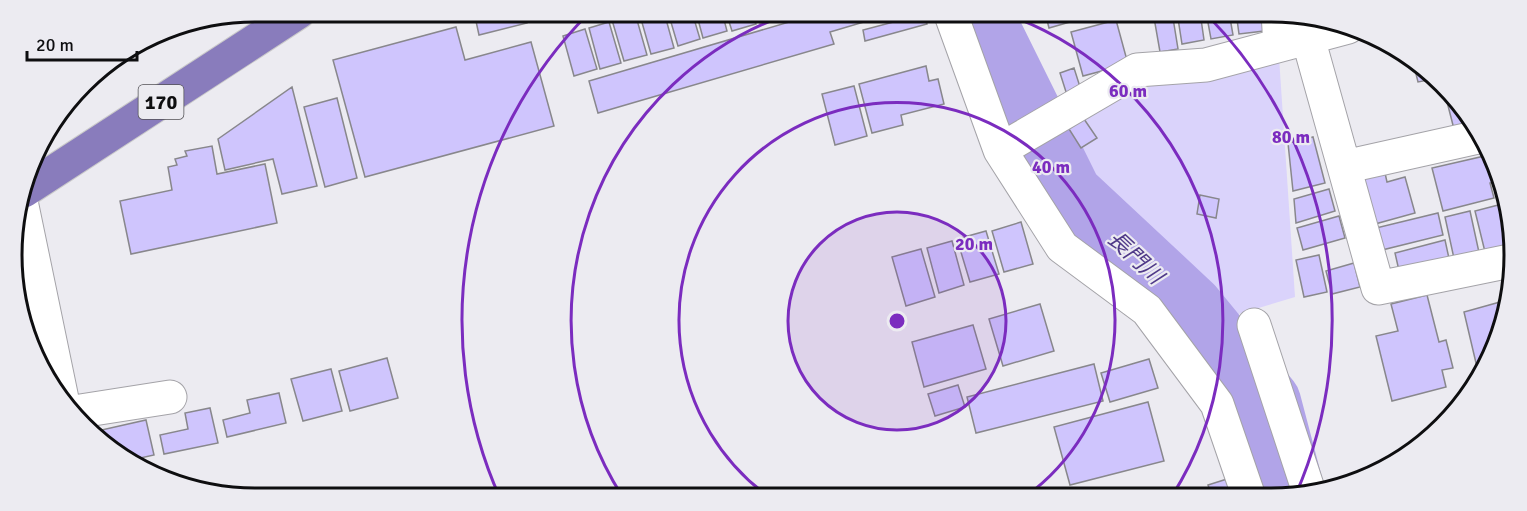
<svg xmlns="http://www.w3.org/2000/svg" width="1527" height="511" viewBox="0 0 1527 511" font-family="Signika,'Noto Sans JP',sans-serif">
  <rect width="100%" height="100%" fill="#ecebf1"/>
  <path fill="#dad3fb" d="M1279 57 1295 297 1235 315 1070 160 1056 132 1129 91Z"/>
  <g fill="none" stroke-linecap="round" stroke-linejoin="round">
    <path stroke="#b1a4e8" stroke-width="66" d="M979 12 1069 194 1190 307 1268 402 1293 497"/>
  </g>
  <path fill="#cfc5fd" stroke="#88878c" stroke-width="1.5" d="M474 12H525L527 23 479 35Z
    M639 12H664L674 48 651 54Z
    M668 12H692L700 39 678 46Z
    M696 12H722L727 31 703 38Z
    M726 12H752L756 24 732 31Z
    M757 12H786L787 15 760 23Z
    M823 12H891V14L830 32 834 44 598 113 589 81Z
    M1045 12H1075L1077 20 1049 28Z
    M1082 12H1119L1120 14 1084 21Z
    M1153 12H1172L1178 49 1160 52Z
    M1177 12H1200L1204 40 1182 44Z
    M1206 12H1229L1233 35 1211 39Z
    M1236 12H1261L1264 31 1239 34Z
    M635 13 647 55 624 61 612 20Z
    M924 14 927 24 865 41 863 30Z
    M1116 20 1128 64 1083 76 1071 32Z
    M609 22 621 63 600 69 589 28Z
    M456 27 465 60 531 42 554 126 365 177 333 60Z
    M585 29 597 69 574 76 563 36Z
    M143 43 93 77H91L95 73Z
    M1412 58 1419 62 1434 79 1418 82Z
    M926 66 929 81 938 79 944 104 901 115 903 125 872 133 859 84Z
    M1074 68 1081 90 1067 95 1060 73Z
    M854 86 867 136 835 145 822 94Z
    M292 87 317 186 282 194 273 159 225 170 218 139Z
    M1444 90 1477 128 1455 133Z
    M337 98 357 178 325 187 304 107Z
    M1084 119 1097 138 1081 148 1069 129Z
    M1313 137 1325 183 1293 191 1288 143Z
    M212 146 217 174 265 164 277 223 131 254 120 201 172 190 168 167 177 165 175 159 187 156 185 151Z
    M1489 155 1499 181 1490 183 1494 198 1443 211 1432 168Z
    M1385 173 1387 182 1405 177 1415 213 1375 224 1363 179Z
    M1329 189 1335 211 1296 223 1294 199Z
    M1200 195 1219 199 1216 218 1197 214Z
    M1506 203 1513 228 1511 249 1486 256 1475 211Z
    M1470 211 1480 257 1455 263 1445 217Z
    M1438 213 1443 235 1382 250 1376 228Z
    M1339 216 1345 238 1303 250 1297 228Z
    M1021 222 1033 264 1004 272 992 231Z
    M986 231 999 274 970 282 957 239Z
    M1445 240 1450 263 1400 275 1395 253Z
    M952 241 964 285 939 293 927 248Z
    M921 249 935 297 906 306 892 257Z
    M1319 255 1327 292 1304 297 1296 260Z
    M1354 263 1360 287 1332 294 1326 271Z
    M1427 295 1439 342 1446 340 1453 368 1442 370 1446 387 1392 401 1376 336 1398 331 1391 304Z
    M1500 302 1505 322 1480 380 1464 312Z
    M1040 304 1054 351 1003 366 989 319Z
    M973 325 986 369 924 387 912 342Z
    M387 358 398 398 350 411 339 371Z
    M1149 359 1158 388 1110 402 1101 373Z
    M1094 364 1103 401 976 433 967 397Z
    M331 369 342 411 303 421 291 379Z
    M958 385 965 407 935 416 928 394Z
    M279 393 286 423 227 437 223 420 250 413 247 400Z
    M1148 402 1164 461 1070 485 1054 427Z
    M210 408 218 443 164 454 160 435 188 429 185 413Z
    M146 420 154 455 127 461 120 458 98 436 97 431Z
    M1227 479 1233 497H1212L1208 485Z"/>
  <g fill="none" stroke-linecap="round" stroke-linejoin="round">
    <defs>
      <path id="minor" d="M950 12 1000 150 1062 247 1147 310 1217 404 1249 497
        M1278 13 1280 45
        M1308 38 1378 288 1510 261
        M1000 150 1137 70 1206 65 1348 27
        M1344 167 1483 136
        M21 201 62 399
        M1254 325 1310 495
        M74 412 170 397"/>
      <path id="highway" d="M24 191 299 12"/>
    </defs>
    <use href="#minor" stroke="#a4a3a8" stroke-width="35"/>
    <use href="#highway" stroke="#cacaca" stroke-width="35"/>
    <use href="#minor" stroke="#fff" stroke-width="33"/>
    <use href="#highway" stroke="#897cbc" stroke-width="33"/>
  </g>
  <circle cx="897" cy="321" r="109" fill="#7b2cbf" fill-opacity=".12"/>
  <g fill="none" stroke="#7b2cbf" stroke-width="3">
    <circle cx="897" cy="321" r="109"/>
    <path d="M769 497A218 218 0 1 1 1025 497"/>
    <path d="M622 496A326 326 0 0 1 791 13M1003 13A326 326 0 0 1 1172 496"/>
    <path d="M500 498A435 435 0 0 1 589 13M1205 13A435 435 0 0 1 1296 494"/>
  </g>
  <g text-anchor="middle" stroke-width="4.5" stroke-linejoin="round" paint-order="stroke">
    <rect fill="#ecebf1" stroke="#515054" stroke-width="1.5" x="138.5" y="85" width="45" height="34" rx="4.5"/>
    <g font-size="20" font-weight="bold" fill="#0e0e10">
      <text x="161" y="109">170</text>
    </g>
    <g font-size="22" font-style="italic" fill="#503a89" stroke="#ecebf1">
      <text transform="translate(1136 257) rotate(43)" y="8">長門川</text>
    </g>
  </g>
  <path d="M0 0H1527V511H0ZM255 22H1271A233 233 0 0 1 1504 255V255A233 233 0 0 1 1271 488H255A233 233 0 0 1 22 255V255A233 233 0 0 1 255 22Z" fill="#ecebf1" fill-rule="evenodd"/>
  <path fill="none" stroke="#0e0e10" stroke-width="3" d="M255 22H1271A233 233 0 0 1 1504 255V255A233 233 0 0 1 1271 488H255A233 233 0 0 1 22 255V255A233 233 0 0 1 255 22Z"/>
  <circle cx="897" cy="321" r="9" fill="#7b2cbf" stroke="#ecebf1" stroke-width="3"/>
  <g font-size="18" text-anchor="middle" font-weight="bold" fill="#7b2cbf" stroke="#ecebf1" stroke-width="4.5" stroke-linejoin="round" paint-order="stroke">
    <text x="1128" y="97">60 m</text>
    <text x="1291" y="143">80 m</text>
    <text x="1051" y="173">40 m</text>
    <text x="974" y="250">20 m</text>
  </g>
  <path d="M27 51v9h110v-9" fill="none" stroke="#0e0e10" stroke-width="3"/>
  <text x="36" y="51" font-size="18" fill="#0e0e10" stroke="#ecebf1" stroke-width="4.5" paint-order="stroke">20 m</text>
</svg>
